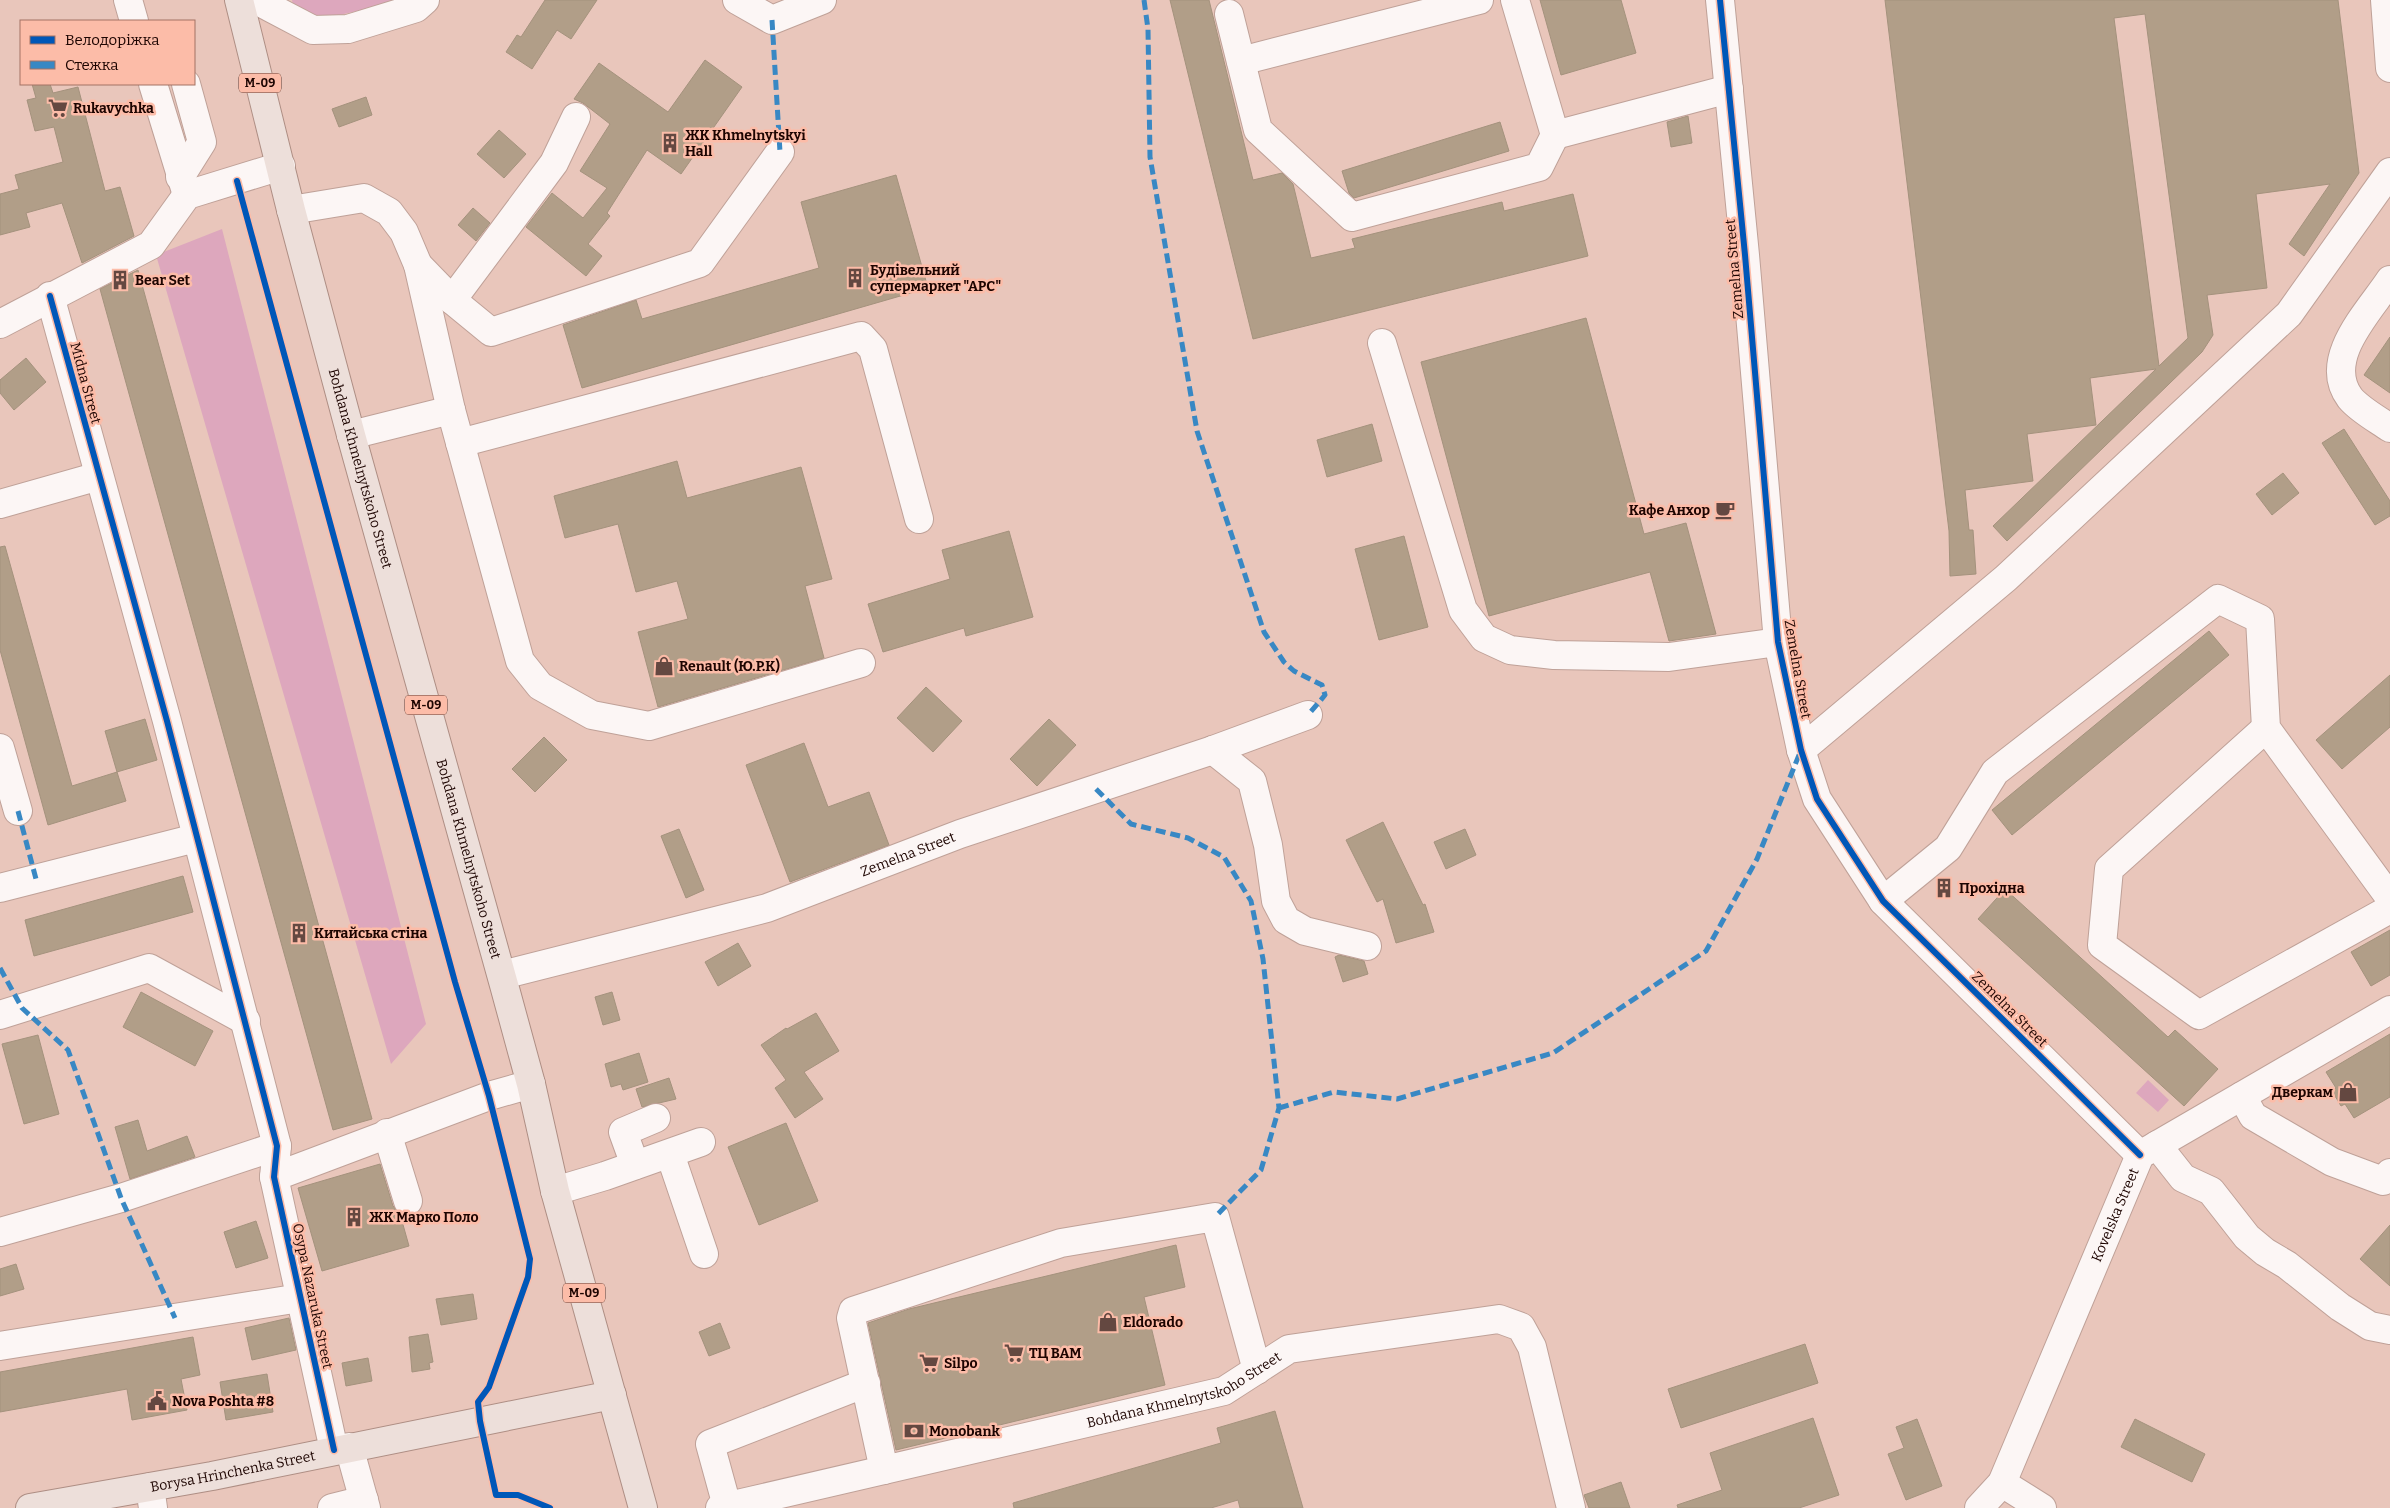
<svg xmlns="http://www.w3.org/2000/svg" width="2390" height="1508" viewBox="0 0 2390 1508" font-family="Bitter,serif">
  <rect width="100%" height="100%" fill="#e9c6bb"/>
  <path fill="#dda7bd" d="M292 0H406L317 20 294 9Z
    M222 229 426 1024 391 1064 156 255Z
    M2148 1080 2169 1100 2158 1112 2136 1093Z"/>
  <path fill="#b19e88" stroke="#a4927d" fill-rule="evenodd" d="M545 0H597L571 39 557 30 532 69 506 52 517 35 521 37Z
    M1170 0H1209L1253 180 1282 173 1293 184 1311 258 1355 248 1352 239 1502 202 1504 211 1573 194 1588 256 1253 339Z
    M1540 0H1621L1636 53 1561 75Z
    M1885 0H2338L2359 173 2304 256 2289 244 2330 184 2256 194 2267 288 2207 295 2213 335 2202 352 2007 541 1993 526 2156 369 2090 378 2096 425 2027 434 2033 481 1965 490 1969 530H1973L1976 574 1950 576 1949 531ZM2145 14 2188 338 2159 366 2114 18Z
    M705 60 742 87 681 174 647 150 607 213 610 216 588 244 602 256 586 276 526 227 552 193 583 218 607 188 580 171 610 124 583 103 574 99 599 63 668 112Z
    M32 84H50L53 93 78 87 105 191 120 187 134 236 82 263 62 203 26 213 30 227 0 235V194L19 189 15 175 63 162 54 127 35 131 27 100 36 98Z
    M366 97 372 115 339 127 332 109Z
    M1688 116 1692 143 1671 147 1667 122Z
    M1500 122 1509 151 1354 198 1349 193 1342 171Z
    M499 130 526 154 504 178 477 154Z
    M896 175 928 288 582 388 563 325 636 300 642 319 819 268 801 202Z
    M473 208 490 223 476 241 458 225Z
    M138 270 372 1119 333 1130 100 289Z
    M1586 318 1644 534 1686 523 1716 634 1669 641 1650 572 1489 616 1421 362Z
    M2390 337V393L2364 375Z
    M26 358 46 382 14 410 0 393V380Z
    M1372 424 1382 461 1327 477 1317 440Z
    M2344 429 2390 501V516L2375 525 2322 443Z
    M677 461 687 498 801 467 832 579 805 586 824 658 658 707 638 632 688 619 677 581 636 592 618 524 565 538 554 496Z
    M2283 473 2299 493 2272 515 2256 494Z
    M1009 531 1033 617 966 636 964 628 883 652 868 604 950 579 942 550Z
    M1404 536 1428 627 1379 640 1355 549Z
    M5 546 72 786 117 772 126 801 48 825 0 650V547Z
    M2209 631 2229 655 2012 835 1992 810Z
    M2390 675V727L2342 769 2316 740Z
    M926 687 962 721 933 752 897 718Z
    M145 719 157 760 117 772 105 731Z
    M1049 719 1076 745 1037 786 1010 759Z
    M544 737 567 760 535 792 512 769Z
    M804 743 828 807 869 792 889 845 790 882 746 765Z
    M1383 822 1423 905 1425 904 1434 932 1396 943 1383 899 1377 902 1346 840Z
    M679 829 704 890 686 898 661 836Z
    M1465 829 1476 855 1446 869 1434 842Z
    M183 876 193 912 34 956 25 920Z
    M2005 889 2168 1037 2175 1030 2218 1069 2184 1106 1978 919Z
    M2390 930V975L2371 986 2351 952Z
    M738 943 751 966 718 986 705 962Z
    M1339 955 1364 961 1368 974 1343 982 1335 957Z
    M141 992 213 1031 195 1066 123 1027Z
    M612 992 620 1020 603 1025 595 997Z
    M816 1013 839 1051 804 1072 823 1099 795 1118 775 1088 786 1080 761 1045 786 1028 787 1029Z
    M2390 1034V1097L2354 1118 2345 1104 2341 1106 2332 1091 2336 1088 2326 1072Z
    M38 1035 59 1114 24 1124 2 1044Z
    M639 1053 648 1082 623 1090 621 1084 611 1087 605 1064Z
    M669 1078 676 1099 642 1107 636 1089Z
    M138 1120 147 1151 187 1136 195 1157 130 1179 115 1127Z
    M786 1123 818 1201 759 1225 728 1147Z
    M380 1164 393 1206 400 1214 409 1246 322 1271 298 1188Z
    M256 1221 268 1258 236 1268 224 1232Z
    M2390 1225V1286L2360 1259Z
    M1176 1245 1185 1287 1144 1297 1165 1385 896 1450 868 1323 909 1309Z
    M16 1264 24 1289 0 1296V1269Z
    M473 1294 477 1319 441 1325 436 1299Z
    M289 1318 296 1350 252 1360 245 1328Z
    M720 1323 730 1348 709 1356 699 1332Z
    M428 1334 433 1362 429 1363 430 1369 412 1372 409 1337Z
    M193 1337 200 1375 181 1379 187 1410 132 1420 127 1389 0 1412V1372Z
    M1805 1344 1818 1383 1681 1428 1668 1389Z
    M368 1358 372 1381 346 1386 342 1363Z
    M267 1374 273 1412 226 1420 220 1382Z
    M1275 1411 1303 1508H1240L1238 1500 1211 1508H1014L1013 1503 1221 1443 1217 1428Z
    M1813 1418 1839 1495 1799 1508H1678L1677 1505 1722 1490 1710 1453Z
    M1917 1419 1942 1486 1906 1500 1888 1454 1904 1448 1896 1427Z
    M2135 1419 2205 1454 2192 1482 2121 1447Z
    M1621 1482 1630 1508H1589L1584 1495Z"/>
  <g fill="none" stroke-linecap="round" stroke-linejoin="round">
    <defs>
      <g id="minor">
        <path d="M128 0 134 21"/>
        <path d="M256 0 313 30 348 29 416 8 425 0"/>
        <path d="M737 0 772 20 822 0"/>
        <path d="M1515 0 1555 135 1729 89"/>
        <path d="M1720 0 1745 255 1778 642 1801 750 1817 799 1883 901 2140 1155"/>
        <path d="M2385 0 2390 68"/>
        <path d="M1229 14 1258 130 1352 217 1539 167 1555 135"/>
        <path d="M1241 61 1479 0"/>
        <path d="M153 84 187 195"/>
        <path d="M180 177 202 142 186 84"/>
        <path d="M291 210 364 198 389 212 404 232 418 265 451 410 520 661 540 686 592 715 649 726 861 663"/>
        <path d="M418 265 452 300 491 332 700 263 780 152"/>
        <path d="M2390 280C2369 312 2321 359 2350 398 2360 410 2377 419 2390 428"/>
        <path d="M50 296 167 721 277 1146 274 1177 334 1450"/>
        <path d="M452 300 554 163 576 117"/>
        <path d="M0 324 151 245 187 195 281 166"/>
        <path d="M1382 343 1463 610 1484 638 1510 650 1554 655 1669 657 1778 642"/>
        <path d="M351 435 451 410"/>
        <path d="M460 443 861 336 873 349 919 519"/>
        <path d="M0 504 99 476"/>
        <path d="M2266 728 2109 869 2102 945 2199 1015 2390 909"/>
        <path d="M0 748 18 811"/>
        <path d="M1213 750 1252 781 1268 845 1276 901 1286 920 1305 931 1367 946"/>
        <path d="M1801 750 2006 578 2289 314 2390 172"/>
        <path d="M0 888 196 838"/>
        <path d="M1883 901 1948 848 1995 772 2218 599 2260 619 2266 728 2390 898"/>
        <path id="s1" d="M502 975 767 908 960 834 1213 750 1308 715"/>
        <path d="M0 1015 149 968 246 1021"/>
        <path d="M2242 1096 2253 1116 2332 1162 2383 1181 2390 1173"/>
        <path d="M387 1133 408 1201"/>
        <path d="M2157 1145 2183 1178 2211 1191 2247 1237 2265 1252 2287 1265 2340 1307 2370 1326 2390 1330"/>
        <path d="M670 1154 704 1254"/>
        <path d="M635 1165 623 1132 656 1118"/>
        <path d="M274 1177 489 1096 531 1084"/>
        <path d="M555 1191 605 1176 701 1142"/>
        <path d="M0 1232 121 1198 277 1146"/>
        <path d="M0 1346 300 1298"/>
        <path d="M349 1447 366 1508"/>
        <path d="M884 1470 851 1318 853 1311 1061 1243 1215 1217 1257 1370"/>
        <path d="M2002 1483 2042 1508"/>
        <path d="M150 1487 153 1508"/>
        <path d="M727 1506 710 1444 866 1383"/>
        <path d="M332 1508 364 1500"/>
        <path id="s2" d="M720 1508 1224 1391 1289 1349 1499 1319 1521 1327 1532 1347 1571 1508"/>
        <path id="s3" d="M1979 1508 2002 1483 2140 1155 2390 1010"/>
      </g>
      <g id="major">
        <path id="s4" d="M239 0 291 210 351 435 504 985 531 1084 555 1191 643 1508"/>
        <path id="s5" d="M30 1508 212 1476 612 1395"/>
      </g>
    </defs>
    <use href="#minor" stroke="#bfa198" stroke-width="30"/>
    <use href="#major" stroke="#ae8e84" stroke-width="30"/>
    <use href="#minor" stroke="#fcf6f5" stroke-width="28"/>
    <use href="#major" stroke="#eddfda" stroke-width="28"/>
    <path stroke="#3888c4" stroke-width="5" stroke-dasharray="10 5" stroke-linecap="butt" d="M1144 0 1148 29 1150 157 1197 431 1264 632 1284 662 1294 671 1322 685 1325 695 1308 715
      M772 20 780 152
      M1096 789 1131 824 1188 838 1224 857 1251 901 1263 959 1279 1108 1261 1170 1215 1217
      M18 811 36 879
      M0 968 22 1008 68 1050 121 1198 175 1318
      M1279 1108 1334 1092 1397 1099 1553 1053 1706 951 1757 859 1801 750"/>
    <defs>
      <path id="cycleway" d="M1720 0 1745 255 1778 642 1801 750 1817 799 1883 901 2140 1155
        M237 181 455 982 489 1096 530 1259 528 1277 489 1387 478 1402 480 1421 496 1495H518L550 1508
        M50 296 167 721 277 1146 274 1177 334 1450"/>
    </defs>
    <use href="#cycleway" stroke="#fcbca8" stroke-width="9"/>
    <use href="#cycleway" stroke="#0057b8" stroke-width="6"/>
  </g>
  <defs>
    <symbol id="supermarket-bare" viewBox="-9 -9 18 18"><path d="M-6-5.5h2.5l.6 2H6L4.5 2H-2.5L-4.4-4H-6ZM-1.5 3.2a1.3 1.3 0 1 0 .1 0ZM3 3.2a1.3 1.3 0 1 0 .1 0Z" fill="#644841" stroke="#fcbca8" stroke-width="2.5" paint-order="stroke"/></symbol>
    <symbol id="building-bare" viewBox="-9 -9 18 18"><path d="M-4-6H4V6H1V3H-1V6H-4ZM-2.5-4.3h1.7v1.8h-1.7ZM.8-4.3h1.7v1.8H.8ZM-2.5-1h1.7V.8h-1.7ZM.8-1h1.7V.8H.8Z" fill="#644841" stroke="#fcbca8" stroke-width="2.5" paint-order="stroke"/></symbol>
    <symbol id="cafe-bare" viewBox="-9 -9 18 18"><path d="M-5.5-4.5H6V0H3Q3 3.5 0 3.5H-2.5Q-5.5 3.5-5.5 0ZM3-3.2v2h1.7v-2ZM-6 4.5H4V6H-6Z" fill="#644841" stroke="#fcbca8" stroke-width="2.5" paint-order="stroke"/></symbol>
    <symbol id="shop-bare" viewBox="-9 -9 18 18"><path d="M-5-2.5h2.3a2.7 3.5 0 0 1 5.4 0H5L5.5 6h-11ZM-1.5-2.5h3a1.5 2.3 0 0 0-3 0Z" fill="#644841" stroke="#fcbca8" stroke-width="2.5" paint-order="stroke"/></symbol>
    <symbol id="civic-bare" viewBox="-9 -9 18 18"><path d="M-.6-6.5H3V-4.5H.6V-3L4-1V1h2V6H-6V1h2V-1L-.6-3ZM-1.2 2.5V6h2.4V2.5Z" fill="#644841" stroke="#fcbca8" stroke-width="2.5" paint-order="stroke"/></symbol>
    <symbol id="bank-bare" viewBox="-9 -9 18 18"><path d="M-6-4H6V4H-6ZM0-2.3a2.3 2.3 0 1 0 0 4.6a2.3 2.3 0 1 0 0-4.6Z" fill="#644841" stroke="#fcbca8" stroke-width="2.5" paint-order="stroke"/></symbol>
  </defs>
  <g fill-rule="evenodd">
    <use href="#supermarket-bare" x="44" y="94" width="28" height="28"/>
    <use href="#building-bare" x="656" y="129" width="28" height="28"/>
    <use href="#building-bare" x="841" y="264" width="28" height="28"/>
    <use href="#building-bare" x="106" y="266" width="28" height="28"/>
    <use href="#cafe-bare" x="1711" y="496" width="28" height="28"/>
    <use href="#shop-bare" x="650" y="652" width="28" height="28"/>
    <use href="#building-bare" x="1930" y="874" width="28" height="28"/>
    <use href="#building-bare" x="285" y="919" width="28" height="28"/>
    <use href="#shop-bare" x="2334" y="1078" width="28" height="28"/>
    <use href="#building-bare" x="340" y="1203" width="28" height="28"/>
    <use href="#shop-bare" x="1094" y="1308" width="28" height="28"/>
    <use href="#supermarket-bare" x="1000" y="1339" width="28" height="28"/>
    <use href="#supermarket-bare" x="915" y="1349" width="28" height="28"/>
    <use href="#civic-bare" x="143" y="1387" width="28" height="28"/>
    <use href="#bank-bare" x="900" y="1417" width="28" height="28"/>
  </g>
  <g text-anchor="middle" stroke-width="5" stroke-linejoin="round" paint-order="stroke">
    <g fill="#fcbca8" stroke="#603b32" stroke-width="1">
      <rect x="239" y="73.5" width="42" height="19" rx="4"/>
      <rect x="405" y="695.5" width="42" height="19" rx="4"/>
      <rect x="563" y="1283.5" width="42" height="19" rx="4"/>
    </g>
    <g font-size="12" font-weight="bold" fill="#1d0400">
      <text x="260" y="87">М-09</text>
      <text x="426" y="709">М-09</text>
      <text x="584" y="1297">М-09</text>
    </g>
    <g font-size="14" font-weight="bold" fill="#1d0400" stroke="#fcbca8" text-anchor="start">
      <text x="73" y="113">Rukavychka</text>
      <text x="685" y="140">ЖК Khmelnytskyi<tspan x="685" dy="16">Hall</tspan></text>
      <text x="870" y="275">Будівельний<tspan x="870" dy="16">супермаркет "АРС"</tspan></text>
      <text x="135" y="285">Bear Set</text>
      <text x="1710" y="515" text-anchor="end">Кафе Анхор</text>
      <text x="679" y="671">Renault (Ю.Р.К)</text>
      <text x="1959" y="893">Прохідна</text>
      <text x="314" y="938">Китайська стіна</text>
      <text x="2333" y="1097" text-anchor="end">Дверкам</text>
      <text x="369" y="1222">ЖК Марко Поло</text>
      <text x="1123" y="1327">Eldorado</text>
      <text x="1029" y="1358">ТЦ ВАМ</text>
      <text x="944" y="1368">Silpo</text>
      <text x="172" y="1406">Nova Poshta #8</text>
      <text x="929" y="1436">Monobank</text>
    </g>
    <g font-size="14" fill="#1d0400" stroke="#fcbca8">
      <text transform="translate(1734 269) rotate(-95)" y="5">Zemelna Street</text>
      <text transform="translate(86 383) rotate(75)" y="5">Midna Street</text>
      <text dy="5" stroke="none"><textPath href="#s4" startOffset="484">Bohdana Khmelnytskoho Street</textPath></text>
      <text transform="translate(1798 669) rotate(80)" y="5">Zemelna Street</text>
      <text dy="5" stroke="none"><textPath href="#s1" startOffset="424">Zemelna Street</textPath></text>
      <text dy="5" stroke="none"><textPath href="#s4" startOffset="889">Bohdana Khmelnytskoho Street</textPath></text>
      <text transform="translate(2010 1009) rotate(45)" y="5">Zemelna Street</text>
      <text dy="5" stroke="none"><textPath href="#s3" startOffset="325">Kovelska Street</textPath></text>
      <text transform="translate(313 1296) rotate(78)" y="5">Osypa Nazaruka Street</text>
      <text dy="5" stroke="none"><textPath href="#s2" startOffset="480">Bohdana Khmelnytskoho Street</textPath></text>
      <text dy="5" stroke="none"><textPath href="#s5" startOffset="206">Borysa Hrinchenka Street</textPath></text>
    </g>
  </g>
  <rect x="20" y="20" width="175" height="65" fill="#fcbca8" stroke="#a37265"/>
  <rect x="30" y="36" width="25" height="8" fill="#0057b8" stroke="#a37265"/>
  <text x="65" y="45" font-size="15" fill="#1d0400">Велодоріжка</text>
  <rect x="30" y="61" width="25" height="8" fill="#3888c4" stroke="#a37265"/>
  <text x="65" y="70" font-size="15" fill="#1d0400">Стежка</text>
</svg>
